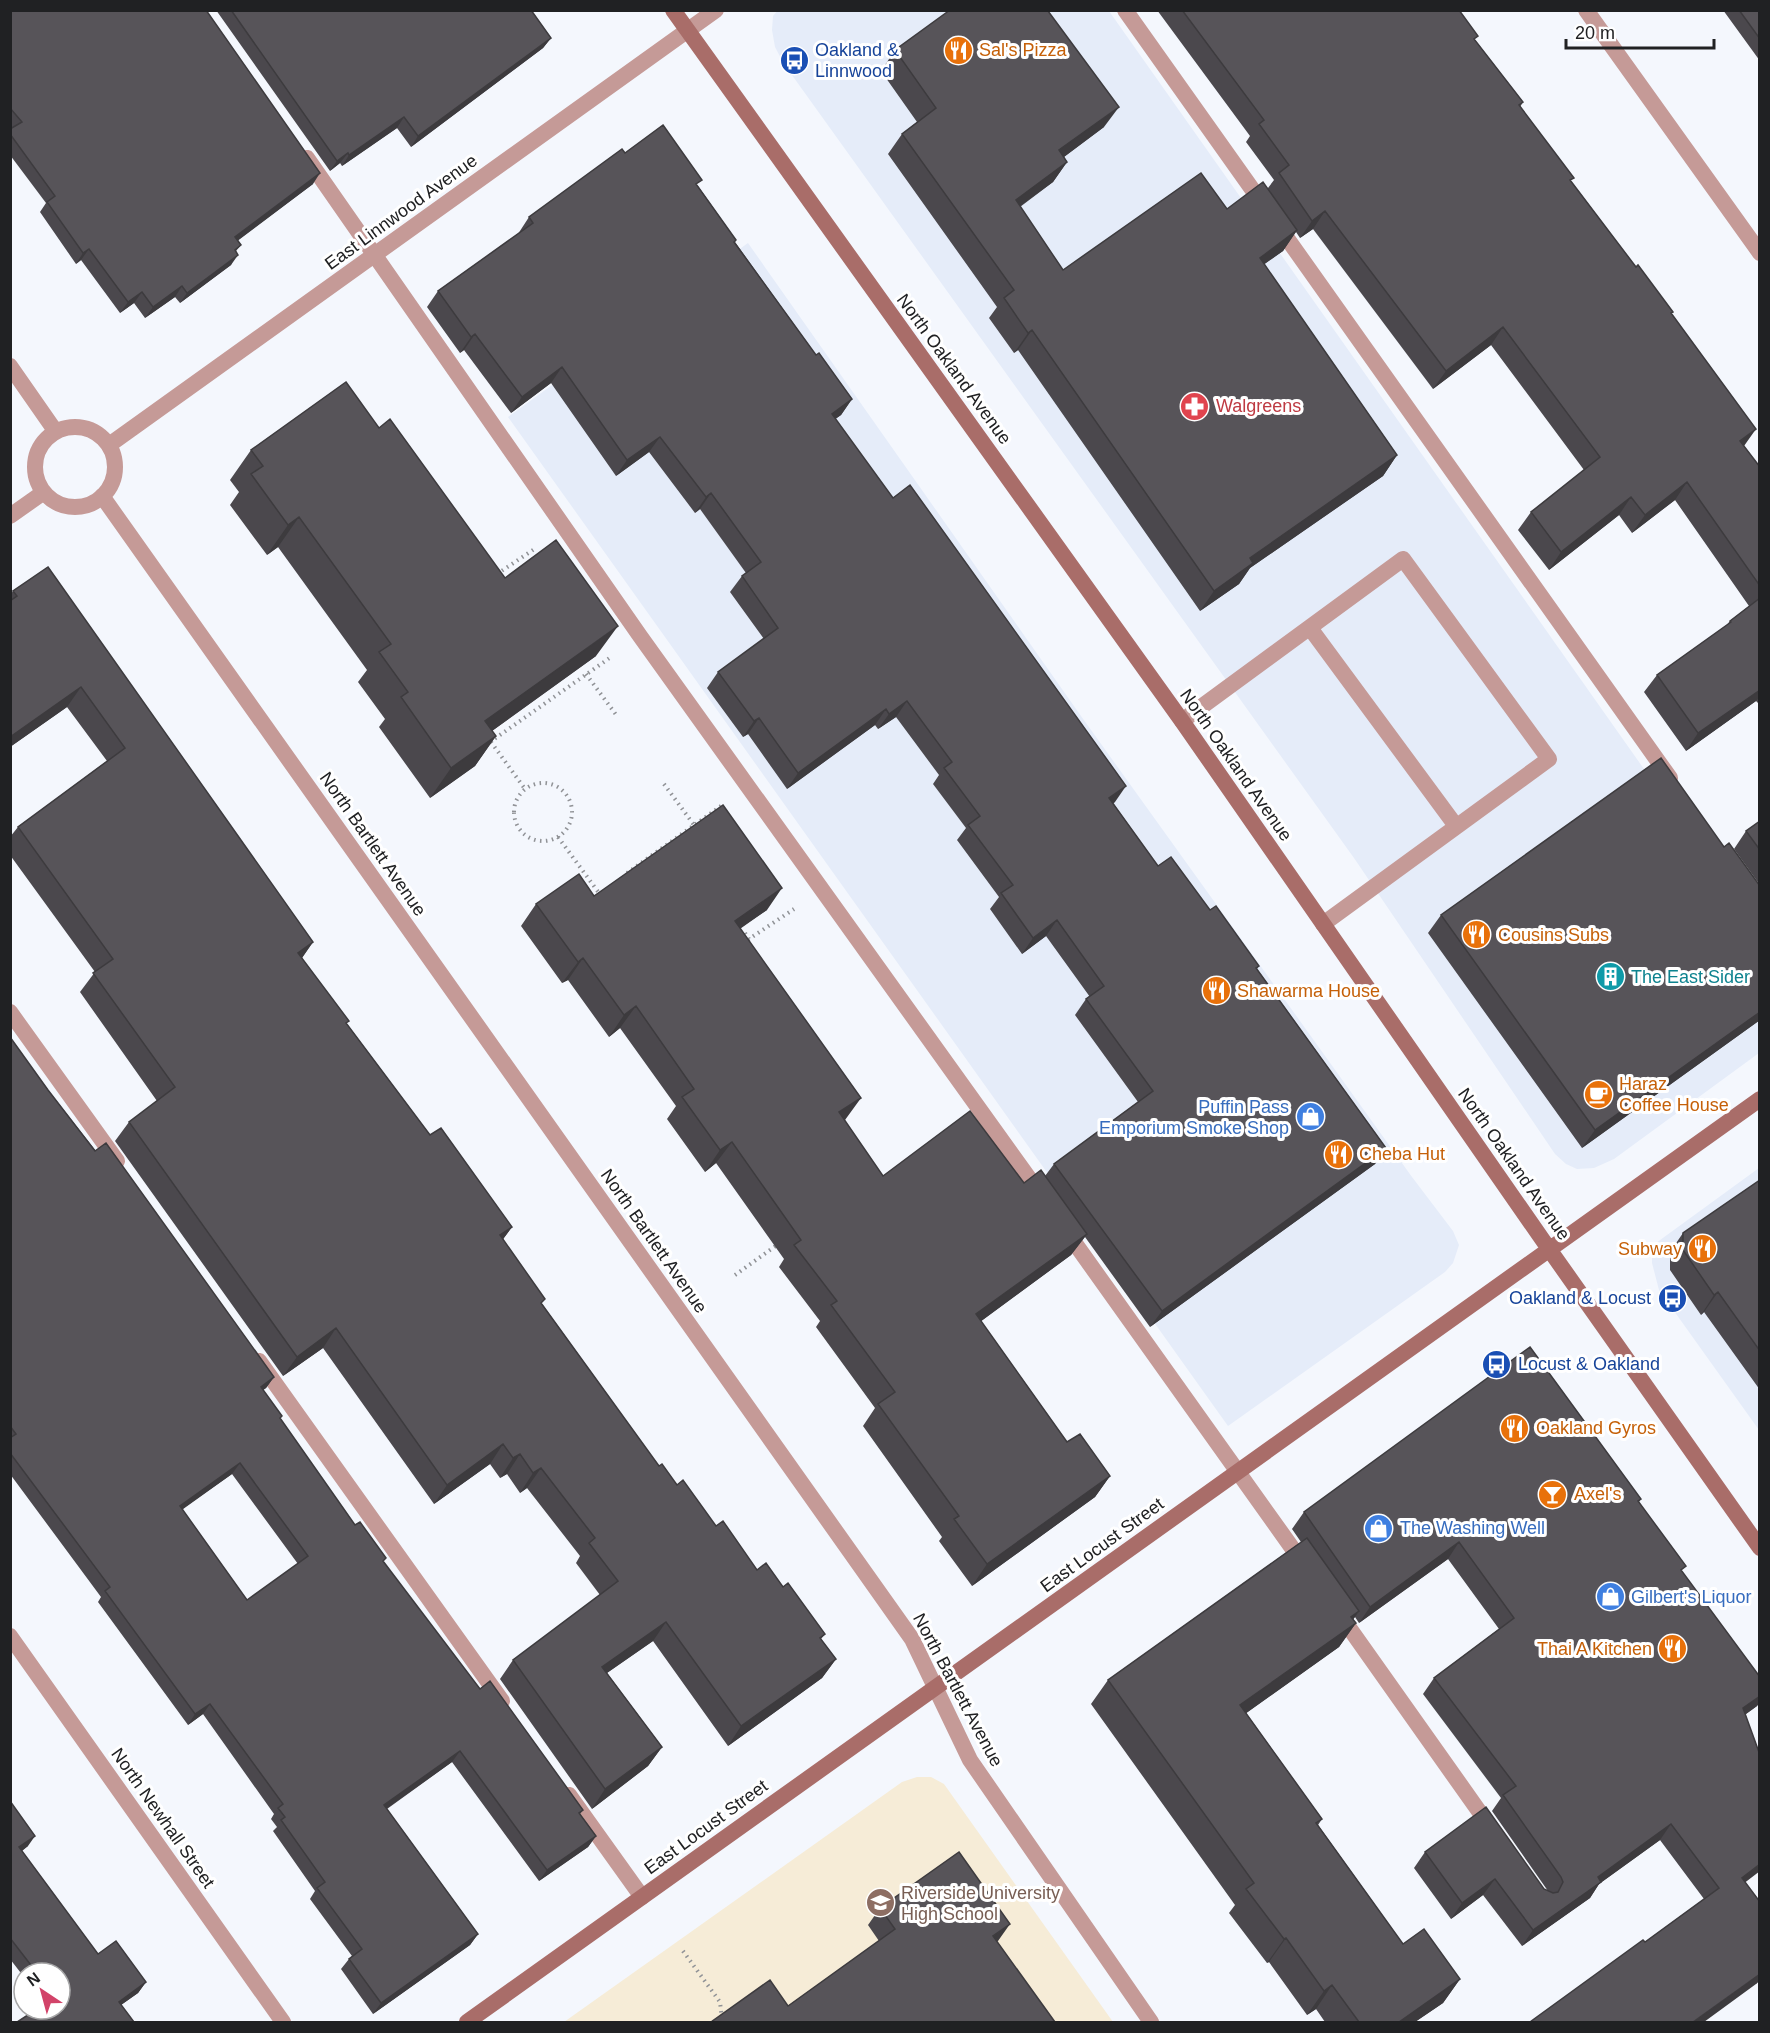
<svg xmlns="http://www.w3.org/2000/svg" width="1770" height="2033" viewBox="0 0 1770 2033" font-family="Helvetica,sans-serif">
  <rect width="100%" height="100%" fill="#f4f7fd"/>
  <path fill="#e5ecf9" d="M778 10 1109 11 1759 932V1053L1614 1159 1594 1168 1577 1169 1566 1164 1555 1154 1354 858 784 64 775 47 772 30 773 16Z
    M748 243 1081 716 1412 1177 1453 1231 1459 1245 1453 1263 1445 1272 1228 1426 508 417Z
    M1759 1168V1430L1659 1290 1652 1263V1252L1656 1243Z"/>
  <path fill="#f6ecd7" d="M917 1777H931L944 1784 1113 2022H564L902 1782Z"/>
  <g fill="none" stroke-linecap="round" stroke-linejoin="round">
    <path stroke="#909296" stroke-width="4" stroke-dasharray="1.5 4.5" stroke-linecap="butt" d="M497 574 536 548
      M586 674 617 716
      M490 742 611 657
      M491 742 525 789
      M514 812a29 29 0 1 1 58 0a29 29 0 1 1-58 0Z
      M664 784 694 825
      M558 837 599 893
      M627 873 721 806
      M745 933 749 939 794 909
      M735 1275 777 1245
      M683 1951 720 2002 722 2019"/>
    <path stroke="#c59a97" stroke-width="16" d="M1125 10 1670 778
      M307 158 640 636 1041 1195
      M1310 628 1456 826
      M1182 721 1403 559 1549 759 1323 924
      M10 1012 117 1161
      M1064 1228 1305 1566
      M259 1361 502 1701
      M1338 1612 1493 1831
      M569 1795 642 1897"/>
    <path stroke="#c59a97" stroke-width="16" d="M1586 10 1760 253
      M10 366 56 432
      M35 467a40 40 0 1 1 80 0a40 40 0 1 1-80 0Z
      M109 445 716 10
      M102 496 912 1639 970 1760 1151 2022
      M10 516 44 492
      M10 1636 283 2022"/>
    <path stroke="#a96d69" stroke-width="16" d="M673 10 1182 721 1549 1249 1760 1548
      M467 2022 1760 1099"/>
  </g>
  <path fill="#4b484d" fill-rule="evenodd" d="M10 10 313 184 238 240 241 245 236 251 231 265 180 303 175 297 145 318 134 303 120 313 81 260 76 264 40 212 46 203 10 155Z
    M216 10H531L551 38 543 48 411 147 397 128 342 166 340 163 330 171Z
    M1050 10 1049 12 1104 127 1064 157 1067 162 1053 182 1020 207 1063 270 1227 209 1268 188 1274 180 1246 142 1250 136 1157 10H1459L1475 40 1523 102 1520 107 1571 181 1636 267 1673 312 1671 314 1744 446 1760 467V705L1756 701 1686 751 1644 692 1657 675 1726 626 1730 621 1749 606 1675 500 1632 533 1619 515 1549 570 1518 530 1531 512 1584 470 1491 345 1433 389 1313 229 1300 238 1296 232 1283 251 1264 264 1397 455 1383 476 1250 568 1239 584 1200 611 1018 350 1014 353 989 318 997 307 888 154 902 134 917 122 881 71 895 50Z
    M1723 10H1760V61Z
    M625 153 698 186 736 240 735 242 816 355 852 399 841 415 835 419 1115 802 1113 803 1158 866 1210 910 1259 966 1257 969 1386 1148 1375 1164 1150 1327 1085 1237 1071 1255 981 1321 1067 1442 1110 1476 1095 1497 972 1586 939 1541 942 1537 863 1426 875 1408 816 1327 820 1321 779 1267 784 1259 716 1163 705 1172 667 1119 676 1106 620 1028 609 1037 568 980 562 983 521 926 536 904 594 896 767 910 740 928 845 1120H844L883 1176 1024 1183 1045 1176 1054 1164 1138 1102 1075 1015 1086 999 1090 997 1046 936 1022 954 990 909 999 897 957 840 966 828 933 784 939 775 896 717 878 729 875 725 787 789 748 734 743 737 707 688 718 672 764 639 730 592 742 576 746 573 700 509 695 513 649 452 616 476 551 383 511 413 464 350 460 353 427 307 438 291 518 234 529 217Z
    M379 428 505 578 596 656 492 731 496 736 475 766 430 798 379 727 385 719 358 682 367 670 278 547 267 555 230 505 239 492 230 480 251 450Z
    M13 591 313 942 302 958 347 1024 430 1135 512 1227 503 1239 542 1304 659 1466 757 1570 783 1587 825 1634 821 1639 836 1659 822 1678 728 1746 653 1641 607 1673 662 1747 648 1766 592 1809 500 1679 513 1660 600 1595 576 1563 580 1556 527 1488 520 1493 507 1474 500 1478 490 1464 434 1504 323 1348 283 1376 115 1141 129 1122 157 1101 80 992 95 972 10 855V837L18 827 107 761 67 707 10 747V595Z
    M1760 821V885L1734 849 1746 831Z
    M1724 847 1760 886V1020L1582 1148 1428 933 1441 915Z
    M10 1037 48 1090 274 1377 266 1388 263 1390 282 1416 280 1419 355 1525 480 1689 583 1810 580 1814 596 1836 588 1847 539 1881 452 1762 387 1809 478 1934 470 1945 373 2014 341 1969 349 1959 352 1956 310 1899 315 1891 273 1831 277 1827 271 1819 274 1814 203 1714 188 1725 98 1602 101 1597 10 1474ZM232 1474 298 1564 247 1600 182 1509Z
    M1760 1180V1390L1704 1312 1701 1315 1670 1270V1252L1683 1233Z
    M1641 1499 1639 1502 1682 1572 1757 1706 1746 1714 1745 1882 1760 1902V1980L1756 1984 1645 1942 1704 1899 1660 1840 1599 1884 1590 1898 1522 1946 1483 1895 1451 1919 1414 1868 1425 1852 1548 1891 1492 1811 1501 1798 1423 1694 1434 1678 1499 1629 1448 1559 1359 1623 1355 1617 1353 1619 1356 1623 1339 1647 1246 1713 1322 1819 1318 1825 1403 1944 1460 1979 1443 2003 1415 2022H1325L1316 2009 1307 2015 1269 1962 1267 1963 1229 1913 1235 1905 1091 1704 1108 1680 1301 1542 1292 1529 1304 1512Z
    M10 1801 28 1846 22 1851 98 1954 146 1982 138 1993 121 2005 28 2015 25 2011 26 2009H60V1973H24V1977L10 1959Z
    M880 1908 997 1942 788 2006 879 1941 868 1925Z"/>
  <path fill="#3d3b3e" d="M551 38 543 48 411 147 418 136Z
    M1119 107 1104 127 1045 171 1059 150Z
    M404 117 397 128 342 166 349 155Z
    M348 153 340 163 330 171 337 161Z
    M1067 162 1053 182 1001 220 1016 200Z
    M320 173 313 184 228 248 235 237Z
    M1325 211 1313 229 1300 238 1312 221Z
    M1297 230 1283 251 1245 278 1260 258Z
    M89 249 81 260 76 264 83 253Z
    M238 255 231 265 180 303 187 293Z
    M182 286 175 297 145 318 153 307Z
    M142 292 134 303 120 313 128 302Z
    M1503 327 1491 345 1433 389 1446 371Z
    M1032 330 1018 350 1014 353 1028 333Z
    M475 334 464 350 460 353 471 337Z
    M562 367 551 383 511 413 522 397Z
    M852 399 841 415 820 430 832 414Z
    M1756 429 1744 446 1740 441Z
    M660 437 649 452 616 476 627 460Z
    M1397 455 1383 476 1250 568 1239 584 1200 611 1214 591 1250 558Z
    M1687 482 1675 500 1632 533 1645 515Z
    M711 493 700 509 695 513 706 497Z
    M1631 497 1619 515 1549 570 1561 552Z
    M299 517 278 547 267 555 288 525Z
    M618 626 596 656 464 751 485 721Z
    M81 687 67 707 10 747V737Z
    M1760 690V697L1756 701 1686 751 1698 733Z
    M907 701 896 717 878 729 889 714Z
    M886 709 875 725 787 789 798 773Z
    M759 718 748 734 743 737 754 721Z
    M496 736 475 766 430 798 451 768Z
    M1126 786 1115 802 1098 814 1109 798Z
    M782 888 767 910 720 943 735 921Z
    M1057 920 1046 936 1022 954 1033 938Z
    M313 942 299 962 298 953Z
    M583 958 568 980 562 983 578 962Z
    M636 1006 620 1028 609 1037 624 1015Z
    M1760 1012V1020L1582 1148 1595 1130Z
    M861 1098 845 1120 824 1134 839 1112Z
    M732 1142 716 1163 705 1172 720 1150Z
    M1386 1148 1375 1164 1150 1327 1162 1311Z
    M512 1227 498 1246 500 1235Z
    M1087 1234 1071 1255 961 1336 976 1314Z
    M1718 1292 1704 1312 1701 1315 1714 1295Z
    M336 1328 323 1348 283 1376 297 1357Z
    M274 1377 266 1388 253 1397 261 1387Z
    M503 1444 490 1464 434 1504 447 1485Z
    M520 1454 507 1474 500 1478 513 1458Z
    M240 1463 232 1474 172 1517 180 1506Z
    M541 1468 527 1488 520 1493 533 1473Z
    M1110 1476 1095 1497 972 1586 987 1564Z
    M1459 1542 1448 1559 1359 1623 1370 1607Z
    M1359 1611 1346 1630 1356 1623 1339 1647 1224 1729 1240 1705Z
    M666 1622 653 1641 588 1686 602 1667Z
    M836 1659 822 1678 728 1746 741 1726Z
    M1760 1696V1703L1757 1706 1732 1724 1743 1708Z
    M210 1704 203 1714 188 1725 195 1714Z
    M662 1747 648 1766 592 1809 605 1789Z
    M460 1751 452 1762 376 1816 384 1805Z
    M1671 1824 1660 1840 1599 1884 1590 1898 1522 1946 1533 1930 1598 1877Z
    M35 1836 28 1846 12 1858 19 1847Z
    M596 1836 588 1847 539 1881 547 1870Z
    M1760 1864V1871L1730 1894 1742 1878Z
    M1495 1879 1483 1895 1451 1919 1462 1903Z
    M1010 1924 998 1941 981 1953 993 1936Z
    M478 1934 470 1945 373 2014 381 2003Z
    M1286 1938 1269 1962 1267 1963 1284 1939Z
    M1760 1974V1980L1756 1984 1704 2022H1693Z
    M1460 1979 1443 2003 1415 2022H1399Z
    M146 1982 138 1993 111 2012 119 2002Z
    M1332 1985 1316 2009 1307 2015 1324 1991Z"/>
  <path fill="#575459" stroke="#3d3b3e" stroke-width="1.5" fill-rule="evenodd" d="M10 10H206L320 173 235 237 241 245 235 250 238 255 187 293 182 286 153 307 142 292 128 302 89 249 83 253 47 202 55 196 10 134V129L22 122 10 108Z
    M231 10H531L551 38 418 136 404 117 349 155 348 153 337 161Z
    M950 10H1049L1048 11 1119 107 1059 150 1067 162 1016 200 1063 270 1201 173 1227 209 1263 182 1297 230 1260 258 1397 455 1250 558 1253 563 1214 591 1032 330 1028 333 1004 298 1014 290 902 134 936 108 895 50Z
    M1182 10H1459L1478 36 1474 39 1523 102 1519 105 1574 178 1570 180 1636 267 1638 265 1673 312 1671 313 1756 429 1740 441 1760 467V586L1687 482 1645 515 1631 497 1561 552 1531 512 1600 457 1503 327 1446 371 1325 211 1312 221 1279 173 1289 165 1259 124 1264 120Z
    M1739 10H1760V39Z
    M663 125 702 180 696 184 736 240 734 242 816 355 819 353 852 399 832 414 893 498 910 485 1126 786 1109 798 1158 866 1171 857 1210 910 1216 906 1259 966 1256 968 1386 1148 1162 1311 1054 1164 1153 1091 1086 999 1104 986 1057 920 1033 938 1001 893 1013 885 968 825 980 816 944 768 952 762 907 701 889 714 886 709 798 773 759 718 754 721 718 672 778 628 742 576 761 562 711 493 706 497 660 437 627 460 562 367 522 397 475 334 471 337 438 291 533 223 529 217 622 149 625 153Z
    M346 382 379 428 390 419 505 578 556 540 618 626 485 721 496 736 451 768 401 697 408 692 379 652 391 644 299 517 288 525 251 474 263 466 251 450Z
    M48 567 313 942 298 953 349 1021 346 1023 430 1135 441 1128 512 1227 500 1235 545 1299 541 1303 659 1466 662 1464 677 1485 683 1480 716 1526 723 1521 757 1570 766 1563 783 1587 788 1583 825 1634 820 1638 836 1659 741 1726 666 1622 602 1667 662 1747 605 1789 513 1660 618 1581 589 1543 595 1538 541 1468 533 1473 520 1454 513 1458 503 1444 447 1485 336 1328 297 1357 129 1122 175 1087 93 973 113 959 18 827 125 748 81 687 10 737V601L17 596 13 591Z
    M1760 598V690L1698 733 1657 675 1731 622 1730 621Z
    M1661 758 1724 847 1729 843 1760 886V1012L1595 1130 1441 915Z
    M723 805 782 888 735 921 861 1098 839 1112 883 1176 970 1111 1024 1183 1041 1170 1087 1234 976 1314 1067 1442 1080 1434 1110 1476 987 1564 954 1519 959 1516 878 1404 895 1392 831 1305 837 1301 794 1245 801 1240 732 1142 720 1150 682 1097 694 1089 636 1006 624 1015 583 958 578 962 536 904 579 874 594 896Z
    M1760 821V850L1746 831Z
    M10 1037 48 1090 95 1151 106 1143 274 1377 261 1387 282 1416 280 1418 355 1525 360 1522 386 1558 383 1561 480 1689 490 1681 583 1810 579 1813 596 1836 547 1870 460 1751 384 1805 478 1934 381 2003 349 1959 362 1949 317 1888 325 1882 281 1820 285 1817 278 1808 283 1804 210 1704 195 1714 105 1591 110 1587 10 1453V1438L16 1434 10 1426ZM240 1463 308 1556 247 1600 180 1506Z
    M1760 1180V1351L1718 1292 1714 1295 1683 1250V1233Z
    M1530 1347 1641 1499 1638 1501 1686 1566 1681 1570 1760 1677V1696L1743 1708 1760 1755V1864L1742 1878 1760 1902V1974L1693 2022H1530L1643 1940 1645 1942 1719 1888 1671 1824 1598 1877 1601 1882 1533 1930 1495 1879 1462 1903 1425 1852 1486 1807 1544 1889 1553 1893 1558 1892 1563 1882 1561 1877 1503 1795 1516 1786 1434 1678 1514 1618 1459 1542 1370 1607 1304 1512Z
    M1307 1538 1359 1611 1351 1617 1356 1623 1240 1705 1322 1819 1316 1823 1403 1944 1424 1929 1460 1979 1399 2022H1359L1332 1985 1324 1991 1286 1938 1284 1939 1246 1889 1254 1883 1108 1680Z
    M10 1801 35 1836 19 1847 98 1954 116 1941 146 1982 119 2002 134 2022H17L37 2009H60V1973H37L10 1938Z
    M959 1852 1010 1924 993 1936 1055 2022H711L770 1980 788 2006 895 1929 880 1908Z"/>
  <defs>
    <symbol id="restaurant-disc" viewBox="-11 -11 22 22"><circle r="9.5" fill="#e8710a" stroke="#fff"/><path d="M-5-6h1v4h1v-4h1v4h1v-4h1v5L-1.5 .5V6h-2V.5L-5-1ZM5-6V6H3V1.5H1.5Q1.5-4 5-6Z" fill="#fff"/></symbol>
    <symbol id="bus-disc" viewBox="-11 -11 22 22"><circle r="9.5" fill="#1a4fb4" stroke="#fff"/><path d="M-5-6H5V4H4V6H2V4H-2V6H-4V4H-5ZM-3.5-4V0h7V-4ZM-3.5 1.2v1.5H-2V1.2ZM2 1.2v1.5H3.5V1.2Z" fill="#fff"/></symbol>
    <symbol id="pharmacy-disc" viewBox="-11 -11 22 22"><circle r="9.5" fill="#e0444e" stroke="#fff"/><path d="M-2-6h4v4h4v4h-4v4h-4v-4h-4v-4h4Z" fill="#fff"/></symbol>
    <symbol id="building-disc" viewBox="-11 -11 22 22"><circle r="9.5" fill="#0f9aa8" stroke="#fff"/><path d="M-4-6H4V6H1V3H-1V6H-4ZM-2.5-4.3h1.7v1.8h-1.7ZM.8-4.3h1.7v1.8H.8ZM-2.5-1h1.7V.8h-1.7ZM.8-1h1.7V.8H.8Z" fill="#fff"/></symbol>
    <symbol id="cafe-disc" viewBox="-11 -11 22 22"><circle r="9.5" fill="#e8710a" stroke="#fff"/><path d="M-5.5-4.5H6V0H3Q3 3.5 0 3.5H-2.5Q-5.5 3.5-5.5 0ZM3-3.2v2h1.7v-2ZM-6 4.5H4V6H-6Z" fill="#fff"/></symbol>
    <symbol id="shop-disc" viewBox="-11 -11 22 22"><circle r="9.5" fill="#3f7fe0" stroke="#fff"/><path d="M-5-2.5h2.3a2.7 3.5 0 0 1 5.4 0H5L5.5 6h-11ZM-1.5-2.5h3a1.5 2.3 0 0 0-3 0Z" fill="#fff"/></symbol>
    <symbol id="bar-disc" viewBox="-11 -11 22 22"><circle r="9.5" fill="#e8710a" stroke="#fff"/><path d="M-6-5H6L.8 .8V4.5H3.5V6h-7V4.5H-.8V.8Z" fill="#fff"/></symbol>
    <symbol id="school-disc" viewBox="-11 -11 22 22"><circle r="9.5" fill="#8d6e63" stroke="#fff"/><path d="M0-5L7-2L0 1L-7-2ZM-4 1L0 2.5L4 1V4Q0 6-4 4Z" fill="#fff"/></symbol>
  </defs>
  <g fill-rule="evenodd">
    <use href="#restaurant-disc" x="942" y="34" width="33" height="33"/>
    <use href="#bus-disc" x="778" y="44" width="33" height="33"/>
    <use href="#pharmacy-disc" x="1178" y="390" width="33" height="33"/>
    <use href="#restaurant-disc" x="1460" y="918" width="33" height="33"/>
    <use href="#building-disc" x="1594" y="960" width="33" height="33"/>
    <use href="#restaurant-disc" x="1200" y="974" width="33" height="33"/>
    <use href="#cafe-disc" x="1582" y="1078" width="33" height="33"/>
    <use href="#shop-disc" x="1294" y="1100" width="33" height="33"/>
    <use href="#restaurant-disc" x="1322" y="1138" width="33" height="33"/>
    <use href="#restaurant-disc" x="1686" y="1232" width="33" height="33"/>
    <use href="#bus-disc" x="1656" y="1282" width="33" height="33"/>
    <use href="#bus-disc" x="1480" y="1348" width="33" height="33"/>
    <use href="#restaurant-disc" x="1498" y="1412" width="33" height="33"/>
    <use href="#bar-disc" x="1536" y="1478" width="33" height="33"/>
    <use href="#shop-disc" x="1362" y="1512" width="33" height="33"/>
    <use href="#shop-disc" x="1594" y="1580" width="33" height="33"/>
    <use href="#restaurant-disc" x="1656" y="1632" width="33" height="33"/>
    <use href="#school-disc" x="864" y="1886" width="33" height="33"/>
  </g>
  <g text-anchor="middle" stroke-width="6" stroke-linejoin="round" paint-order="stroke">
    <g font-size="18" fill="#164399" stroke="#fff" text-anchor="start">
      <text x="815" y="56">Oakland &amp;<tspan x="815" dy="21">Linnwood</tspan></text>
      <text x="1651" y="1304" text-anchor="end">Oakland &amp; Locust</text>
      <text x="1518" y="1370">Locust &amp; Oakland</text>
    </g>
    <g font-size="18" fill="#c56008" stroke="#fff" text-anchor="start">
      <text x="979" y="56">Sal's Pizza</text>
      <text x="1498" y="941">Cousins Subs</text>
      <text x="1237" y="997">Shawarma House</text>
      <text x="1619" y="1090">Haraz<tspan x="1619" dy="21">Coffee House</tspan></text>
      <text x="1359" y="1160">Cheba Hut</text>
      <text x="1682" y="1255" text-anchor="end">Subway</text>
      <text x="1536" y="1434">Oakland Gyros</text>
      <text x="1574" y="1500">Axel's</text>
      <text x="1652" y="1655" text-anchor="end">Thai A Kitchen</text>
    </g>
    <g font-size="18" fill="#202123" stroke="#fff">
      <text transform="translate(401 212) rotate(-36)" y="6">East Linnwood Avenue</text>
      <text transform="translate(954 369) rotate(54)" y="6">North Oakland Avenue</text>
      <text transform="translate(1236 765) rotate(55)" y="6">North Oakland Avenue</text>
      <text transform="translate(373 844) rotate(55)" y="6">North Bartlett Avenue</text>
      <text transform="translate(1514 1164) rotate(55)" y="6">North Oakland Avenue</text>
      <text transform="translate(654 1241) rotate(55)" y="6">North Bartlett Avenue</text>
      <text transform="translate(1102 1545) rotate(-36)" y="6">East Locust Street</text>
      <text transform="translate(958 1690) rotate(62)" y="6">North Bartlett Avenue</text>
      <text transform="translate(163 1818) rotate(55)" y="6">North Newhall Street</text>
      <text transform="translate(706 1827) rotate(-36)" y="6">East Locust Street</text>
    </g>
    <g font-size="18" fill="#be3a42" stroke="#fff" text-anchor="start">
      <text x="1216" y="412">Walgreens</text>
    </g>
    <g font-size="18" fill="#0d838f" stroke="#fff" text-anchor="start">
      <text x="1631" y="983">The East Sider</text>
    </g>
    <g font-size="18" fill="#366cbe" stroke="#fff" text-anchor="start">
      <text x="1289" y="1113" text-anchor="end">Puffin Pass<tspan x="1289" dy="21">Emporium Smoke Shop</tspan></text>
      <text x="1400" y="1534">The Washing Well</text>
      <text x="1631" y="1603">Gilbert's Liquor</text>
    </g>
    <g font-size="18" fill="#785e54" stroke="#fff" text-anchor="start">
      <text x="901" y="1899">Riverside University<tspan x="901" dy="21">High School</tspan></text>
    </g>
  </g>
  <rect width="1770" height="2033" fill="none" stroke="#202123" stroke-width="24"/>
  <g transform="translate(42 1991) rotate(324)"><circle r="28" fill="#ffffff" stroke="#a6a6a7" stroke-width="1.5"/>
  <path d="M0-4.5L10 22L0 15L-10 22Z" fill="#d24369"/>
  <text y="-9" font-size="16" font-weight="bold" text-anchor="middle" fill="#202123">N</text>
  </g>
  <path d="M1566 39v9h148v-9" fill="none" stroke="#202123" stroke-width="3"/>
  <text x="1575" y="39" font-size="18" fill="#202123" stroke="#ffffff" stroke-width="4.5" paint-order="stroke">20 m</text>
</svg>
